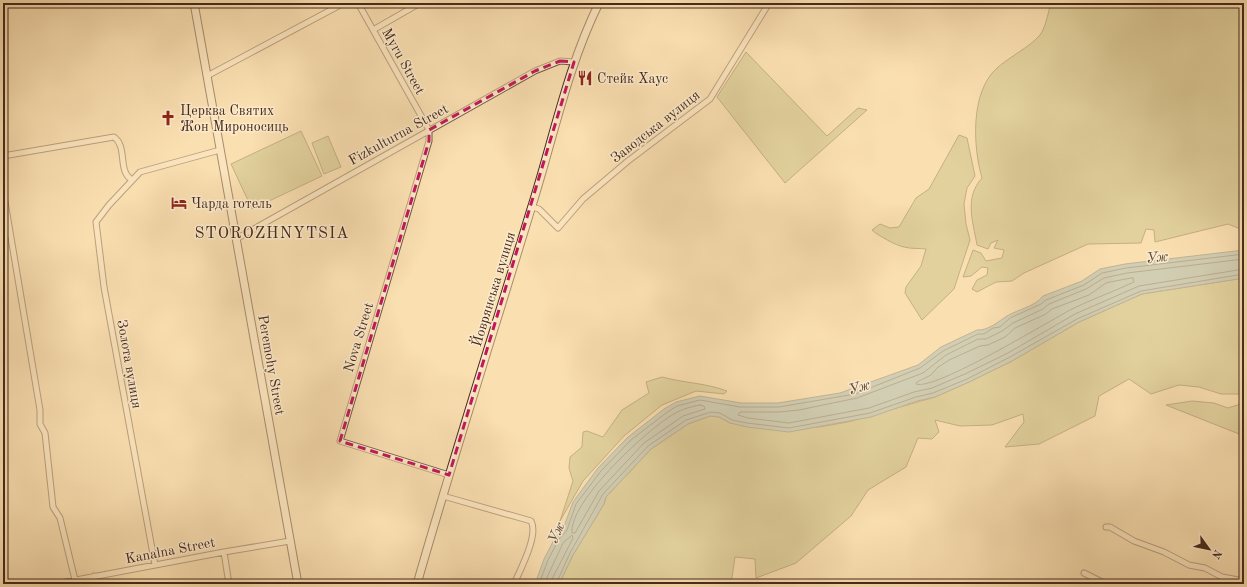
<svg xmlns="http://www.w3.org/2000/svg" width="1247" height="587" viewBox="0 0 1247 587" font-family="'Old Standard TT',serif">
  <rect width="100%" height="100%" fill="#fadfb1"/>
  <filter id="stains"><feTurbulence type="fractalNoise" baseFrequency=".005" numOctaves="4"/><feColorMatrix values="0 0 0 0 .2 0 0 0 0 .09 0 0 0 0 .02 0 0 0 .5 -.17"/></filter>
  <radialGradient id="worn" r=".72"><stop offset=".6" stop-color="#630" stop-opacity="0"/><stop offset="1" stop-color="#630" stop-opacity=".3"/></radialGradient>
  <path fill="#c6c086" stroke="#867550" d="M1051 3H1244V250L1243 230 1228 224 1155 242 1154 230 1146 229 1141 243 1088 244 1024 273 1012 281 996 282 977 292 972 289 977 280 987 275 988 268 982 267 971 276 963 277 973 250 981 253 986 261 1002 258 1004 250 994 248 998 240 991 243 988 249 977 245C973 221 964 198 982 178 973 147 970 92 997 68 1008 58 1031 46 1040 35 1046 27 1048 12 1051 3Z
    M746 52 827 136 858 108 867 110 785 183 717 97Z
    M301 131 322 176 252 209 231 164Z
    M959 135 967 138 975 176 967 188 964 204 966 224 970 240 954 289 922 320 905 293 906 287 921 266 926 249C919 248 911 249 904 247 897 246 877 235 872 230L880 224 890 228 899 227 916 198 929 189Z
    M328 136 341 167 324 174 312 143Z
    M1244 278V394H1221L1199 387 1179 385 1151 394 1129 379 1099 396 1095 416 1039 444 1005 447 1024 422 1023 414 992 425 960 426 935 420 939 432 932 439 918 438 906 467 868 490 851 516 796 563 756 578 755 559 735 557 731 584H559L573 555 604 504 606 497 651 449 688 424 710 416 719 417 730 423 819 427 848 422 935 397 969 382 1012 361 1079 322 1142 294Z
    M662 377C684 383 706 383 727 391L724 394 696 391 662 405 624 436 583 481 560 521 573 481 569 468 570 457 582 447 583 432 587 431 603 437 622 410 649 393 646 382Z
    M1192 401 1214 403 1228 408 1244 403V436L1166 405Z"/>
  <path fill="#a2bab6" stroke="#7d8078" d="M1244 250V278L1142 294 1079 322 1012 361 969 382 935 397 917 401 871 417 789 432 747 427 730 423 719 417 710 416 688 424 651 449 606 497 604 504 573 555 559 584H535L544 559 556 536 563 529 573 502 598 468 628 437 664 409 676 402 700 396 741 403H778L840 393 918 365 941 347 977 330C988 331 999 321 1007 316 1019 309 1034 307 1043 296L1082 281 1100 269 1125 264Z"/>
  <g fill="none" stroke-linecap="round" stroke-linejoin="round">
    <path stroke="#747268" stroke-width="1" d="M1244 259 1127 273 1104 278 1086 289 1049 304 1043 309 1013 323 1002 331 986 339H978L946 355 923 373 857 398 799 410 779 412H740L738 415 748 418 789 423 869 408 914 392 932 388 965 374 1008 353 1075 314 1139 286 1244 269
      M1133 278 1134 282C1113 292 1092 299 1072 309 1049 321 935 391 916 384L917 382 931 375 937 368 949 360 980 346 988 345 1005 337 1015 328 1046 314 1052 309 1089 295 1106 283Z
      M700 405 704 406 705 409 683 416 644 443 599 491 575 533H572C569 502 643 434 669 417 679 410 689 407 700 405Z
      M539 584 548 560 559 539 567 530 576 504 601 471 631 440 666 413 677 406 700 400 740 407H779L855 394 920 368 943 351 978 334H984L993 328 1000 327 1010 318 1041 304 1046 300 1084 285 1102 273 1126 268 1244 254
      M544 584 563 543 572 535 573 538 552 579 551 584
      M556 584 570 553 603 494 648 446 686 420 711 412 720 413 732 420 747 423 789 428 870 413 916 397 933 393 967 379 1010 357 1077 319 1141 291 1244 274"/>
    <defs>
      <path id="street" d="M358 3 429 130V141L340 441 449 475
        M373 30 420 3
        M207 76 344 3
        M3 156 114 137C128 147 117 171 132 180
        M3 190 40 410V424L45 433 53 507 60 518 75 580
        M532 207 539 209 558 228 583 199 628 161 710 99 769 3
        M236 239 535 71 560 61 574 62
        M443 496 531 521C539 535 520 570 514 584
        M1106 527H1110L1134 541 1164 552 1189 565 1205 568 1222 577 1244 581
        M224 552 229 584
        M155 565 104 287 96 222 109 205 140 172 220 150
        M1084 573 1106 584
        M94 576 96 584
        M55 584 224 552 290 541"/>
      <path id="secondary" d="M194 3 298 584
        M417 584C453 458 493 334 531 209 553 140 567 68 599 3"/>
    </defs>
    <use href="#street" stroke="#735740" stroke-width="7"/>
    <use href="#secondary" stroke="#462a1b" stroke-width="9"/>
    <use href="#street" stroke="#fceacc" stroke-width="5"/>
    <use href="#secondary" stroke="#fceacc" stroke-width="7"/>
  </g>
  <path d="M0 0H1247V587H0ZM560 61 574 62 449 475 340 441 429 141V130L535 71Z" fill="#fadfb1" fill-opacity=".55" fill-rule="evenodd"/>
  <path fill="none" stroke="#c2185b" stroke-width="3" stroke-dasharray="8 5" stroke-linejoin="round" d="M560 61 574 62 449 475 340 441 429 141V130L535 71Z"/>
  <defs>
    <symbol id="restaurant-bare" viewBox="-9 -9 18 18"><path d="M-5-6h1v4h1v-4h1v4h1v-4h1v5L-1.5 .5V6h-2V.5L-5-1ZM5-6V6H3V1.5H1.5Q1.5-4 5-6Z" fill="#8f2418" stroke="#fceacc" stroke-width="2.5" paint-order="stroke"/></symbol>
    <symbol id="church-bare" viewBox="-9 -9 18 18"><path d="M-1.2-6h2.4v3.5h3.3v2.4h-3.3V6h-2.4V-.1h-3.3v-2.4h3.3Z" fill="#8f2418" stroke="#fceacc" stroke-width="2.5" paint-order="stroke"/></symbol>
    <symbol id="hotel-bare" viewBox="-9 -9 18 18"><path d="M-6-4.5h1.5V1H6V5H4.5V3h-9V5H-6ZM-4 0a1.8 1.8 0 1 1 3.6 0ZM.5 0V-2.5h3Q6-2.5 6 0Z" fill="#8f2418" stroke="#fceacc" stroke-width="2.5" paint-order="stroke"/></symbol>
  </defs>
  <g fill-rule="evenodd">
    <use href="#restaurant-bare" x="574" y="67" width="22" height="22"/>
    <use href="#church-bare" x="157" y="107" width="22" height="22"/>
    <use href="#hotel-bare" x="168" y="192" width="22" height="22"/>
  </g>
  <g text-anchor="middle" stroke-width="3" stroke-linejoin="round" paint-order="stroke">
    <g font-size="14" fill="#462a1b" stroke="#fceacc">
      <text transform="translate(404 61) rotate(61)" y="5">Myru Street</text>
      <text transform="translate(655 126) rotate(-38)" y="5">Заводська вулиця</text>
      <text transform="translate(398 134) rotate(-29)" y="5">Fizkulturna Street</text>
      <text transform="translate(493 289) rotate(-73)" y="5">Йоврянська вулиця</text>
      <text transform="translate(358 337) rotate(-73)" y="5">Nova Street</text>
      <text transform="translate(130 364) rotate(80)" y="5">Золота вулиця</text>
      <text transform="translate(272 365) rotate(80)" y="5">Peremohy Street</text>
      <text transform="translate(170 550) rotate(-11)" y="5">Kanalna Street</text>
    </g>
    <g font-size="14" fill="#462a1b" stroke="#fceacc" text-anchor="start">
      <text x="597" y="83">Стейк Хаус</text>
      <text x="180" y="115">Церква Святих<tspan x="180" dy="16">Жон Мироносиць</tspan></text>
      <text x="191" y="208">Чарда готель</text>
    </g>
    <g font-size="15" font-style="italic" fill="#5d4e42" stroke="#fceacc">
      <text transform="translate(1157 257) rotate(-6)" y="5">Уж</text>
      <text transform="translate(859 387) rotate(-17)" y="5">Уж</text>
      <text transform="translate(556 533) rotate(-67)" y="5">Уж</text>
    </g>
    <g font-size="16" letter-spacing="1" fill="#462a1b" stroke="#fceacc">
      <text x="272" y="238">STOROZHNYTSIA</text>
    </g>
  </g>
  <rect width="1247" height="587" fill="none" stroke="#fadfb1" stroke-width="16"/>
  <rect x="4" y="4" width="1239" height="579" fill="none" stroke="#462a1b" stroke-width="2"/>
  <rect x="8" y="8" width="1231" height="571" fill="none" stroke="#462a1b"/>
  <g transform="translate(1209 549) rotate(123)" stroke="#fceacc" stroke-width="3" paint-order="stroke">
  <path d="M0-3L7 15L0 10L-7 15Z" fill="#462a1b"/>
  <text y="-6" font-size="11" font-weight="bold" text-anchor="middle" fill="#462a1b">N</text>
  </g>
  <rect width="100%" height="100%" filter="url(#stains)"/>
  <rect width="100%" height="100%" fill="url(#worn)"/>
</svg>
